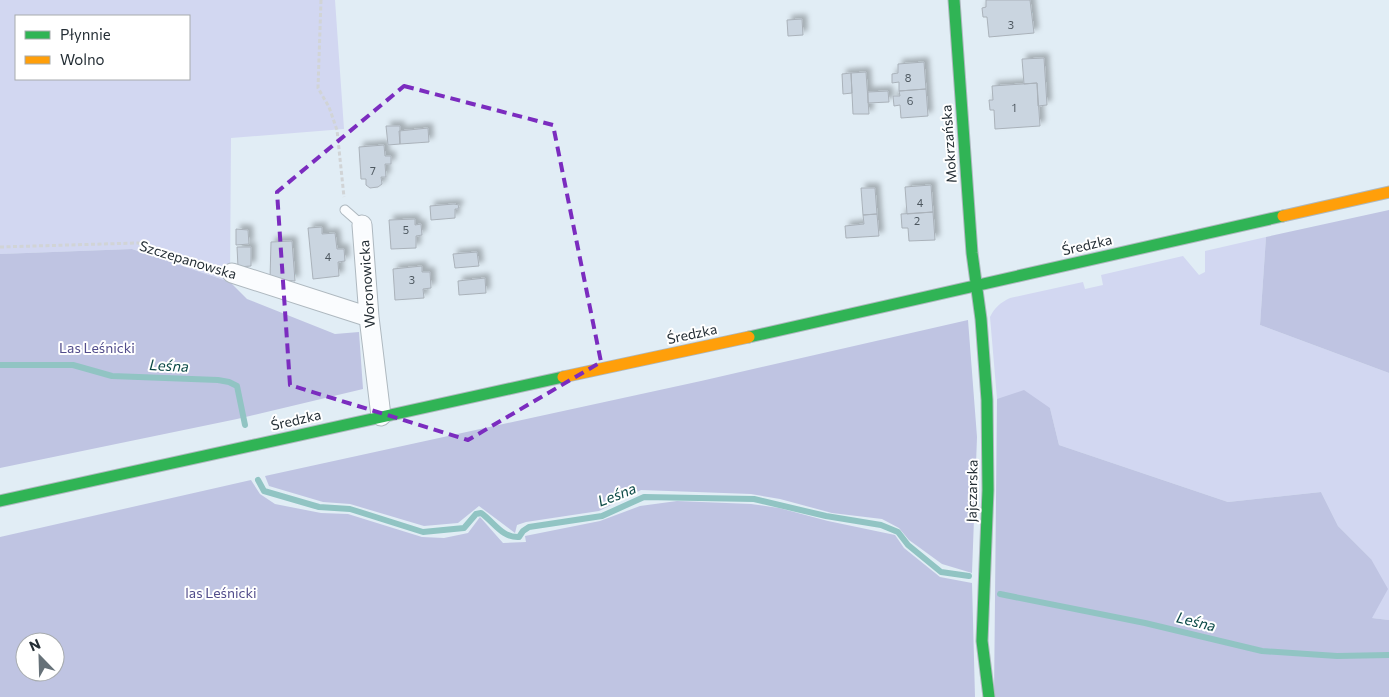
<svg xmlns="http://www.w3.org/2000/svg" width="1389" height="697" viewBox="0 0 1389 697" font-family="Commissioner,sans-serif">
  <defs>
    <filter id="shadow"><feDropShadow dx="4.5" dy="-4.5" stdDeviation="2.5" flood-color="#0004"/></filter>
  </defs>
  <rect width="100%" height="100%" fill="#e1edf5"/>
  <path fill="#d2d7f1" fill-rule="evenodd" d="M0 0H335L344 129 231 138 230 282 132 249 0 254ZM16 16H189V79H16Z
    M1266 237 1260 325 1389 373V620L1372 618 1371 559 1338 526 1321 492 1228 502 1059 445 1050 408 997 399 990 317C995 307 1000 303 1010 298L1083 282 1085 289 1103 285 1101 275 1183 256 1199 275 1205 272V251Z"/>
  <path fill="#bfc4e2" fill-rule="evenodd" d="M1389 210V373L1260 325 1266 237Z
    M132 249 230 282 247 299 335 334 359 332 363 389 237 419 0 468V254Z
    M968 320 977 437 972 573 942 564 909 540 899 528 882 519 832 513 780 499 751 494 641 490 599 511 526 522 517 525 515 533 479 506 458 523 424 526 350 504 323 502 269 486 265 476 701 381Z
    M1024 390 1050 408 1059 445 1228 502 1321 492 1338 526 1371 559 1388 589 1372 618 1389 620V697H994L997 399Z
    M251 480 260 494 275 504 321 513 348 514 422 537 444 538 468 533 480 517 503 543 526 542 525 536 600 521 640 506 677 501 751 504 779 508 828 521 895 535 904 548 940 577 972 583 975 697H0V537ZM25 642H55V672H25Z"/>
  <g fill="none" stroke-linecap="round" stroke-linejoin="round">
    <path stroke="#91c4c3" stroke-width="6" d="M0 365H73L112 376 218 380 229 382 237 386 245 425
      M258 480 264 491 319 507 350 509 423 532 464 528 476 514 481 513C494 522 502 538 519 537L523 531 529 527 602 516 644 497 754 499 826 516 881 525 898 532 908 545 941 572 969 576
      M1000 594 1145 623 1262 651 1337 656 1389 655"/>
  </g>
  <path fill="#cad5e0" stroke="#aab2ba" filter="url(#shadow)" d="M986 0H1030L1034 33 989 37 987 17H983L982 8 986 7Z
    M802 19 803 35 788 36 787 20Z
    M1044 58 1047 105 1038 106 1037 83 1024 84 1022 59Z
    M924 62 926 89 899 91V82L892 83V74L898 73V64Z
    M866 72 869 114H853L851 73Z
    M851 73 852 93 843 94 842 74Z
    M1037 83 1040 126 995 129 994 110H990L989 100H993L992 86Z
    M926 89 928 116 901 118 900 105 894 106 893 96H900L899 91Z
    M888 91 889 102 868 103V92Z
    M386 126H400V144L388 145Z
    M428 128 429 142 400 144 399 131Z
    M384 145 385 156H391V164H385L386 177H381L382 184 378 187 370 188 366 185V179H361L359 147Z
    M931 185 933 212 907 214 905 187Z
    M861 188H875L877 214 863 215Z
    M454 204 459 205 458 209H455V218L431 220 430 206Z
    M933 212 935 240 909 241 908 228H902L901 214Z
    M877 214 879 236 846 238 845 226 864 224 863 215Z
    M415 219V225L421 224 422 235 416 236V248L391 249 389 220Z
    M322 227V234L335 233 337 249H344L345 261 338 262 339 276 313 279 308 228Z
    M236 229 248 230 249 244 236 245Z
    M292 241 295 281 270 279 271 242Z
    M237 247H251V266L238 267Z
    M477 252 479 266 455 268 453 254Z
    M422 266V272H430L431 288 423 289 424 298 395 300 393 269Z
    M485 278 486 293 459 295 458 281Z"/>
  <g fill="none" stroke-linecap="round" stroke-linejoin="round">
    <defs>
      <path id="lane" d="M345 210 362 225"/>
      <path id="street" d="M362 225 369 317 381 416
        M232 273 369 317"/>
      <path id="fast" d="M954 0 972 253 981 319 987 400 988 490 982 641 989 697
        M749 337 1283 216
        M0 501 563 377"/>
      <path id="slow" d="M1283 216 1389 192
        M563 377 749 337"/>
    </defs>
    <use href="#lane" stroke="#aeb8bf" stroke-width="11"/>
    <use href="#street" stroke="#aeb8bf" stroke-width="21"/>
    <use href="#fast" stroke="#aeb8bf" stroke-width="13"/>
    <use href="#slow" stroke="#aeb8bf" stroke-width="13"/>
    <path stroke="#d1d4d6" stroke-width="3" stroke-dasharray="4 2.5" stroke-linecap="butt" d="M321 0 318 88 329 107 337 130 344 197
      M0 247 138 243 215 268"/>
    <use href="#lane" stroke="#fafcfe" stroke-width="9"/>
    <use href="#street" stroke="#fafcfe" stroke-width="19"/>
    <use href="#fast" stroke="#30b455" stroke-width="11"/>
    <use href="#slow" stroke="#ff9f0a" stroke-width="11"/>
  </g>
  <path fill="none" stroke="#7b2cbf" stroke-width="4" stroke-dasharray="10 6" stroke-linejoin="round" d="M404 86 553 125 601 362 468 440 290 385 277 192Z"/>
  <g text-anchor="middle" stroke-width="4" stroke-linejoin="round" paint-order="stroke">
    <g font-size="11" fill="#4e5860">
      <text x="1011" y="29">3</text>
      <text x="908" y="82">8</text>
      <text x="910" y="105">6</text>
      <text x="1014" y="112">1</text>
      <text x="373" y="175">7</text>
      <text x="920" y="207">4</text>
      <text x="917" y="225">2</text>
      <text x="406" y="234">5</text>
      <text x="328" y="261">4</text>
      <text x="412" y="284">3</text>
    </g>
    <g font-size="14" fill="#242e35" stroke="#fff">
      <text transform="translate(949 144) rotate(-94)" y="5">Mokrzańska</text>
      <text transform="translate(1087 245) rotate(-13)" y="5">Średzka</text>
      <text transform="translate(188 260) rotate(17)" y="5">Szczepanowska</text>
      <text transform="translate(367 284) rotate(-94)" y="5">Woronowicka</text>
      <text transform="translate(692 334) rotate(-12)" y="5">Średzka</text>
      <text transform="translate(296 420) rotate(-13)" y="5">Średzka</text>
      <text transform="translate(972 491) rotate(-89)" y="5">Jajczarska</text>
    </g>
    <g font-size="14" fill="#524d8b" stroke="#fff">
      <text x="97" y="353">Las Leśnicki</text>
      <text x="221" y="598">las Leśnicki</text>
    </g>
    <g font-size="15" font-style="italic" fill="#0c4a47" stroke="#fff">
      <text transform="translate(169 366) rotate(3)" y="5">Leśna</text>
      <text transform="translate(617 495) rotate(-21)" y="5">Leśna</text>
      <text transform="translate(1196 622) rotate(14)" y="5">Leśna</text>
    </g>
  </g>
  <rect x="15" y="15" width="175" height="65" fill="#ffffff" stroke="#a7abae"/>
  <rect x="25" y="31" width="25" height="8" fill="#30b455" stroke="#a7abae"/>
  <text x="60" y="40" font-size="15" fill="#242e35">Płynnie</text>
  <rect x="25" y="56" width="25" height="8" fill="#ff9f0a" stroke="#a7abae"/>
  <text x="60" y="65" font-size="15" fill="#242e35">Wolno</text>
  <g transform="translate(40 657) rotate(337)"><circle r="24" fill="#ffffff" stroke="#a7abae"/>
  <path d="M0-4L9 19L0 12L-9 19Z" fill="#667178"/>
  <text y="-8" font-size="14" font-weight="bold" text-anchor="middle" fill="#242e35">N</text>
  </g>
</svg>
